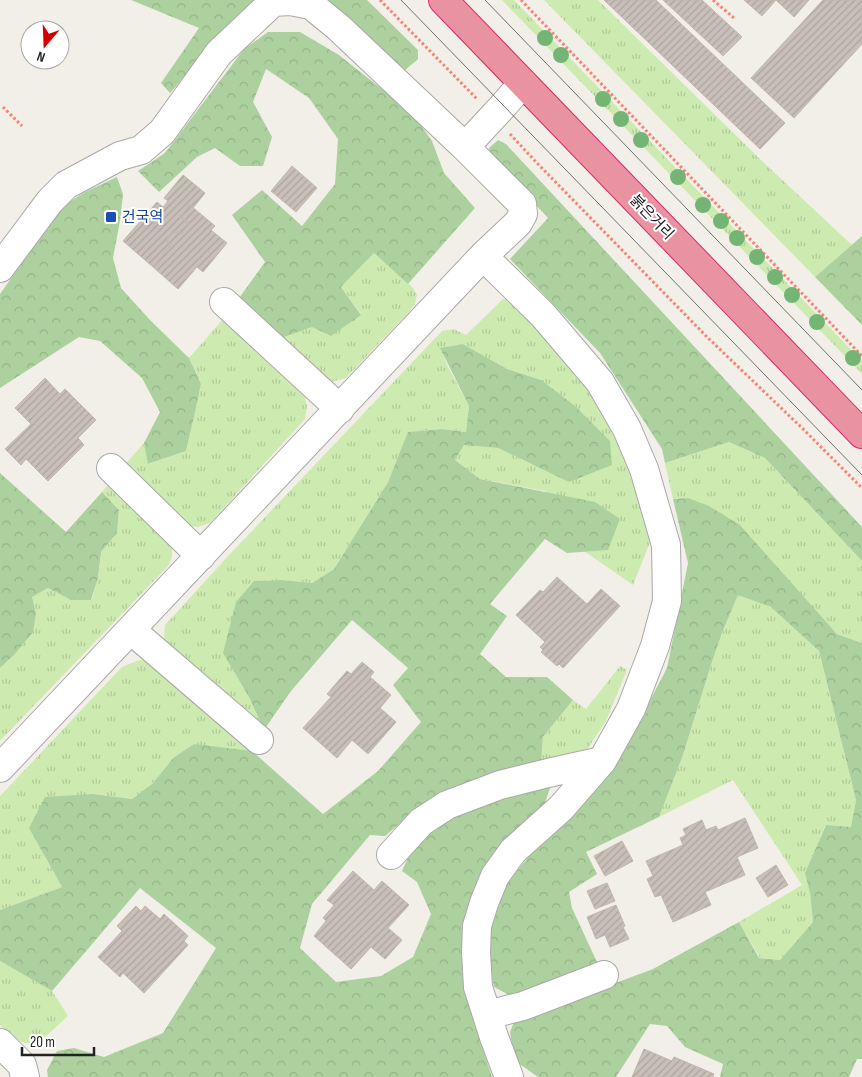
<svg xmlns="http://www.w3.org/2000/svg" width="862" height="1077" viewBox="0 0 862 1077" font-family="'Sofia Sans Condensed','Noto Sans KR',sans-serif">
  <defs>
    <pattern id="grass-tufts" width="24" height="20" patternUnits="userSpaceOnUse" patternTransform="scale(1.25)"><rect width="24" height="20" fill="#cdebb0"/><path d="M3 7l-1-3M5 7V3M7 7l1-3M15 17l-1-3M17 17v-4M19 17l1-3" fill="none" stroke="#b0c997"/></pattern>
    <pattern id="forest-crowns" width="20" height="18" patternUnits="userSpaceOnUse" patternTransform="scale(1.25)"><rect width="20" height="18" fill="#add19e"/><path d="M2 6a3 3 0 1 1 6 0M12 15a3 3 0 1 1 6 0" fill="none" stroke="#95b388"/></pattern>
    <pattern id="building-hatch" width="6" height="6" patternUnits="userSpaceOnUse" patternTransform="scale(1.25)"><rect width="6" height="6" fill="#c7bfb8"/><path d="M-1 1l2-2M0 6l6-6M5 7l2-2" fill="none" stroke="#aba49e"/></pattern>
  </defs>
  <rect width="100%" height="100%" fill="#f2efe9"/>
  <path fill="url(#grass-tufts)" d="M502 0H514L862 361V374Z
    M544 0H598L761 160 852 245 815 277Z
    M374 253 413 288 417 295 415 304 409 312 346 378 334 381 323 382 276 340 312 327 361 314 341 287Z
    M503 299H513L522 305 598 402 630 464 651 540 633 585 584 551 608 550 545 491 480 479 455 460 464 444 498 448 531 464 541 380 507 369 463 344 441 348 447 365 469 406 466 432 442 429 409 432 388 482 334 569 312 583 282 580 254 581 249 697 264 730 169 653 164 639 165 625 230 554 442 331 454 329 466 335Z
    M224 318 303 390 307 406 305 419 210 523 198 527 182 525 122 468 144 443 149 464 186 451 194 417 201 384 189 358Z
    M729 442 765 458 862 561V643L837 634 813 608 688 498 673 499 665 463Z
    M111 481 170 538C172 548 174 556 169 565L0 741V668L14 655 36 613 32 597 48 588 71 600 92 599 98 578 101 552 117 533 119 510 102 492Z
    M738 595 771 606 819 651 856 800 851 827 825 826 806 873 810 893 813 922 780 960 760 958 739 922 802 885 733 780 659 817 682 758 711 665 722 633Z
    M139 660 151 661 252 751 173 758 153 783 132 799 93 794 45 857 62 887 0 910V796L122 667Z
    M620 666 627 670 606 721 588 748 571 756 541 762 543 737 573 700 586 709Z
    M0 961 52 991 68 1016C40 1041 32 1058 0 1025Z"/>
  <path fill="url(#forest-crowns)" d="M131 0H262L237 16 170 93 161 83 199 28Z
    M316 0H367L418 50V59L404 71Z
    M268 32H300L339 55 412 113 432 141 444 173 475 208 408 284 374 253 341 287 361 315 331 336 312 327 276 340 237 301 265 262 232 215 262 190 302 226 335 184 338 139 309 98 266 69 253 102 272 137 263 166H240L215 148 197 157 159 192 138 171 165 153 244 49Z
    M498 140 506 144 862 527V561L765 458 729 442 665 463 662 449 600 353 510 259 548 218 491 157 489 148Z
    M117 177 123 194 120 221 113 258 121 288 150 320 189 358 201 384 194 417 186 451 148 464 144 443 160 412 142 378 100 341 79 337 0 388V294L27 256 44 218 85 192Z
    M862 236V325L815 277Z
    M463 344 507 369 541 380 575 406 610 441 612 465 569 482 498 448 464 445 455 460 480 479 595 502 620 519 608 550 567 553 545 539 490 604 507 616 480 654 506 677H547L573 700 543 737 541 762 492 777 428 800 385 836 370 835 312 904 300 948 336 982 381 976 413 957 431 914 417 882 402 871 413 846 449 816 528 788H550L545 803 487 865 476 1027 492 1077H48L47 1070 57 1051 74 1048 104 1057 163 1033 216 948 140 888 52 991 0 961V910L62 887 29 828 45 797 93 794 132 799 153 783 173 758 194 744 252 751 323 814 378 771 421 722 393 685 408 668 352 620 291 691 264 730 249 697 223 653 236 602 254 581 282 580 312 583 334 569 388 482 408 432 442 429 466 432 469 406 440 348Z
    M0 473 66 532 102 492 119 510 117 533 101 552 98 578 91 600H71L48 588 32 597 36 613 33 632 14 655 0 668Z
    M688 498 709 506 740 525 837 634 862 643V1059H857L849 1077H720L723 1064 685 1047 667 1026 650 1024 616 1077H538L514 1060 510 1032 516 1017 578 997 653 969 739 922 759 958 780 960 813 922 810 893 805 873 826 825 851 827 856 800 819 651 771 607 738 595 722 633 711 665 682 758 659 817 586 852 597 874 569 892 572 908 597 962 567 980 515 998 494 987 489 963 490 931 507 883 530 855 593 789 626 746 667 668 688 563 673 499Z"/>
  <path fill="url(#building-hatch)" stroke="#c4b6ab" d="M604 0H656L785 123 760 149Z
    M663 0H702L742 37 723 56Z
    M744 0H809L794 17 776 0 762 16Z
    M823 0H862V44L794 118 751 78Z
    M292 166 317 188 296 212 271 191Z
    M183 175 205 193 193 208 190 205 180 217 189 224 181 234 179 232H174L169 235 167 240 170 246 153 267 123 241 157 202 163 207 168 201 164 198Z
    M190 205 215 226 211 230 227 243 203 272 197 267 178 289 153 267 170 246 167 240 169 235 174 232H179L181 234 189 224 180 217Z
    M45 378 60 394 65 389 96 420 78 438 84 445 48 481 26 459 21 465 5 449 31 424 15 408Z
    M557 577 587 604 601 589 620 606 563 668 559 664 557 666 541 652 543 650 540 647 545 642 516 615 540 590 543 592Z
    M362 662 374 672 370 677 391 695 380 708 396 722 368 754 352 740 337 758 303 728 331 697 327 694 347 671 351 674Z
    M745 818 758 848 737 857 745 875 705 892 711 905 673 922 661 895 655 897 647 879 653 876 646 861 683 845 680 838 686 835 683 829 702 820 706 830 716 826 718 830Z
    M622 841 633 861 605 876 594 856Z
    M776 865 788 885 768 897 756 878Z
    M353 871 374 890 382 881 409 905 388 928 402 940 385 959 371 947 351 969 314 936 326 921 323 918 334 905 327 900Z
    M607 883 615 901 595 909 587 891Z
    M616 905 625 926 596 939 587 917Z
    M136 906 141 911 145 906 160 919 164 914 188 936 184 941 188 945 144 993 123 973 120 977 98 957 122 931 117 926Z
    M623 927 629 939 610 947 605 935Z
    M644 1049 672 1061 674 1057 714 1074 713 1077H632Z"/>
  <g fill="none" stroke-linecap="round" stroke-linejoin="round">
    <defs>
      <path id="minor" d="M483 256 543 315 600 382 627 429 644 469 666 545 667 601 655 646 631 709 602 761 561 808 513 851 495 876 484 903 477 926 476 952 478 987 494 1037 509 1077
        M0 268 50 201 66 185 120 156 141 150 162 132 219 53 273 2 290 1 311 5 338 27 465 147
        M224 302 340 409
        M111 468 201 556
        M131 630 259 740
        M0 768 483 256 518 223 523 214 522 204 465 147 503 106 523 83
        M391 855 421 822 447 805 500 785 548 773 602 761
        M487 1015 523 1006 604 975
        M0 1043 22 1065 25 1077"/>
      <path id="highway" d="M443 0 862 434"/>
    </defs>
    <use href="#minor" stroke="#a9a9a9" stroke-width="30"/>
    <use href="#highway" stroke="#dc2a67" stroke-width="30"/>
    <path stroke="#fa8072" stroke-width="3" stroke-dasharray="2.5 2.5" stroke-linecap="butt" d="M380 0 477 99
      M521 0 862 356
      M713 0 734 18
      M3 107 22 126
      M510 134 536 162 707 337 802 428 862 488"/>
    <use href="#minor" stroke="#fff" stroke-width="28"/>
    <use href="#highway" stroke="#e892a2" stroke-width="28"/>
    <path stroke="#707070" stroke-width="1" d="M401 0 862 475
      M485 0 862 390"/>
  </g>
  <g fill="#74b475">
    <circle cx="545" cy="38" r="8"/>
    <circle cx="561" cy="55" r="8"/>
    <circle cx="603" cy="99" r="8"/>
    <circle cx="621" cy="119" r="8"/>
    <circle cx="641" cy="140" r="8"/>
    <circle cx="678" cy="177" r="8"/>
    <circle cx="703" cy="205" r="8"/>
    <circle cx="721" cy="221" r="8"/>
    <circle cx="737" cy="238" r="8"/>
    <circle cx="757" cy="257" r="8"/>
    <circle cx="775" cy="277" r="8"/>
    <circle cx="792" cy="295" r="8"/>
    <circle cx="817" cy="322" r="8"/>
    <circle cx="853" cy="358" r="8"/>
  </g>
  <rect fill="#1a4fb4" stroke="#fff" stroke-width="2" x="105" y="211" width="12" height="12" rx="2.5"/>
  <g text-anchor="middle" stroke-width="4" stroke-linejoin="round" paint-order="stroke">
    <g font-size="15" fill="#164399" stroke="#fff" text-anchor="start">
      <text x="122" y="222">건국역</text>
    </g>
    <g font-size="15" fill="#222" stroke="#fff">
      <text transform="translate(652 217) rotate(46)" y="5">붉은거리</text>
    </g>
  </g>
  <g transform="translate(45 45) rotate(199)"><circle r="24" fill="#ffffff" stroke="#a7a7a7"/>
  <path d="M0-4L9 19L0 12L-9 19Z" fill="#d40000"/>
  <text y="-8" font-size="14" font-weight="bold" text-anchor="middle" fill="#222222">N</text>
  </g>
  <path d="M22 1047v8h72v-8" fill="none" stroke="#222222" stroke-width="2.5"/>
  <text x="30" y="1047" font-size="15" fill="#222222" stroke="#ffffff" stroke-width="4" paint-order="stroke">20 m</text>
</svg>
